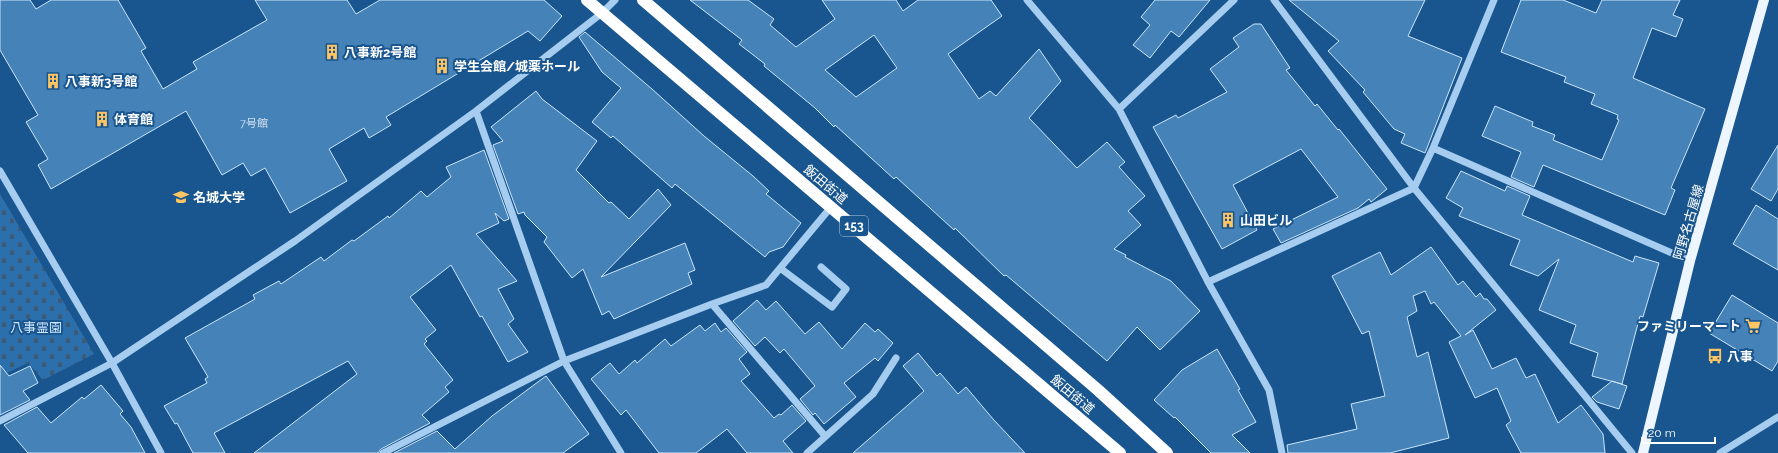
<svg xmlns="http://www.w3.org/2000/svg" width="1778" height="453" viewBox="0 0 1778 453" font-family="Raleway,'Noto Sans JP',sans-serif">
  <defs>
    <pattern id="cemetery-stones" width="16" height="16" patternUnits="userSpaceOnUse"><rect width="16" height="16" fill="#2b70ad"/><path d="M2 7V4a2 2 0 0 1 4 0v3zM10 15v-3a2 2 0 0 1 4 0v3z" fill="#3f5a73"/></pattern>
  </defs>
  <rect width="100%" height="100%" fill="#19568f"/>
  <path fill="url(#cemetery-stones)" d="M0 194 94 354 43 380 28 363 0 376Z"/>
  <path fill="#4582b8" stroke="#cce5fb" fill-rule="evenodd" d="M0 0H30L36 9 51 0H118L146 48 141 51 163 89 197 69 193 62 267 20 255 0H347L356 14 380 0H544L562 16 540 41 528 31 386 117 391 125 369 138 364 128 329 149 347 181 290 213 265 168 251 176 243 163 222 175 186 111 51 189 38 165 48 159 26 122 38 115 0 50Z
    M690 0H748L774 19 770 25 796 47 835 19 822 0H896L903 11 918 0H991L1002 16 948 54 979 99 990 91 996 96 1039 49 1061 81 1029 118 1077 168 1107 142 1125 162 1119 167 1145 196 1128 211 1141 225 1114 249 1126 255 1125 257 1171 281 1200 311 1160 350 1137 327 1107 361 1006 275 1004 276 955 228 954 230 896 177 894 179 835 125 834 127 815 108 764 66 765 64 739 44 742 40ZM874 35 897 68 856 97 825 70Z
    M1155 0H1210L1179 37 1171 31 1150 58 1133 45 1150 25 1141 17Z
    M1289 0H1425L1408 36 1462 58 1425 153 1401 143 1405 134 1394 129 1363 92 1365 90 1328 51 1339 41Z
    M1521 0H1563L1596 13 1602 0H1680L1673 15 1683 19 1676 37 1652 28 1633 78 1705 109 1671 188 1675 190 1665 215 1543 165 1534 187 1511 177 1521 152 1482 136 1495 106 1533 122 1532 126 1555 135 1553 140 1602 160 1619 120 1617 119 1618 115 1591 104 1595 94 1564 82 1566 77 1501 52Z
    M1254 24H1261L1290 68 1286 70 1315 106 1317 104 1338 130 1339 129 1387 189 1371 202 1369 199 1358 208 1281 243 1273 229 1338 197 1301 149 1233 185 1257 230 1222 249 1153 127 1176 115 1178 118 1227 92 1210 69 1239 47 1233 38Z
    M585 32 652 89 704 136 753 176 769 191 766 194 801 223 783 247 769 252 765 257 675 184 672 188 613 136 611 138 592 122 621 88 602 72 579 37Z
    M536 91 542 99 597 141 576 170 609 203 611 202 629 219 658 189 671 205 601 277 685 243 695 270 688 273 692 284 614 319 609 311 602 315 583 269 572 278 544 242 547 237 525 215 524 212 518 214 493 145 503 141 491 127Z
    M1778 145V189L1771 201 1751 189Z
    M484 150 509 219 504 221 495 213 499 223 476 234 517 281 498 289 514 319 508 324 528 352 508 362 482 316 480 317 451 265 410 297 436 330 425 339 427 341 424 344 453 380 445 387 449 392 422 415 430 423 381 449 378 453H254L357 374 348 361 214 433 225 453H193L177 423 175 424 164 406 207 383 205 379 208 377 185 338 255 299 253 295 279 281 281 284 321 257 324 261 352 240 354 241 388 216 389 218 421 191 427 197 451 177 446 167Z
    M1461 171 1505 191 1507 186 1530 196 1522 215 1633 262 1635 256 1659 263 1643 317 1640 316 1622 384 1592 376 1598 353 1570 343 1576 325 1539 310 1559 259 1538 276 1510 265 1520 240 1459 216 1463 208 1446 198Z
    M1756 205 1778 219V270L1733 244Z
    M1431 247 1458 285 1463 281 1476 297 1480 293 1484 299H1487L1496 310 1465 335 1473 330 1492 369 1516 358 1526 378 1535 374 1558 423 1581 405 1603 434 1605 453H1521L1506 425 1511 421 1497 388 1475 398 1449 342 1461 336 1434 302 1431 304 1425 291 1413 296 1417 311 1407 317 1417 357 1428 352 1449 438 1390 453H1288L1287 445 1357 429 1351 404 1385 396 1369 331 1362 334 1332 276 1380 252 1391 275Z
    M1732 295 1778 323V361L1772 371 1709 333Z
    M757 300 766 310 776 301 805 334 819 322 842 349 865 323 875 332 878 329 893 343 878 361 875 358 844 383 856 397 824 424 815 413 813 415 800 399 815 386 784 349 780 353 765 337 755 346 733 321Z
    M715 323 721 332 726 328 747 352 739 359 750 374 741 381 774 418 779 414 781 415 792 405 806 421 783 441 793 453H747L727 429 696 453H659L626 410 621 415 591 379 610 363 619 374 635 360 637 363 665 339 671 346 700 325 705 331Z
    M1217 349 1240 389 1238 390 1256 422 1232 435 1250 453H1211L1175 417 1174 418 1154 400 1182 370Z
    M918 353 937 376 940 373 958 394 966 387 993 419 1025 453H853L924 391 903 366Z
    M0 365 9 376 30 366 38 383 23 391 30 400 0 415Z
    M546 376 589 434 563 453H394L437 431 455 449 492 416Z
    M1612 381 1627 386 1619 409 1597 402 1592 397Z
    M101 385 123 411 120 414 131 427 145 453H28L4 425 37 407 51 423 82 397 84 399Z"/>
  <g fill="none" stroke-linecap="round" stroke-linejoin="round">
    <path stroke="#a6cdef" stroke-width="7" d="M1027 0 1119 109 1208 282 1269 390 1282 453
      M1274 0 1414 188 1632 453
      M1119 109 1234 0
      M476 111 564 361 621 453
      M1433 148 1690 261
      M0 171 112 363 161 453
      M780 268 832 307 846 289 821 267
      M1208 282 1414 188 1433 148 1494 0
      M712 304 766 285 831 207
      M0 421 112 363 295 241 476 111 602 13 615 0
      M383 453 564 361 712 304 825 436
      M807 453 873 394 896 358
      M1720 453 1778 417"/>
    <path stroke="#edf6ff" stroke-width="10" d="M1643 453 1690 261 1764 0"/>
    <path stroke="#fff" stroke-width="12" d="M587 0 1120 453
      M643 0 1098 390 1167 453"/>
  </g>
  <defs>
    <symbol id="building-bare" viewBox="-9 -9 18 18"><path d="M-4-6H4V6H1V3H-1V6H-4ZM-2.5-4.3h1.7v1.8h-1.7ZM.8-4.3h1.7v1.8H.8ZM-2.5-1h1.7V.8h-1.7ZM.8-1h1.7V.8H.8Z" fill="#ffc563" stroke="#19568f" stroke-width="2.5" paint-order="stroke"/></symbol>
    <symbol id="university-bare" viewBox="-9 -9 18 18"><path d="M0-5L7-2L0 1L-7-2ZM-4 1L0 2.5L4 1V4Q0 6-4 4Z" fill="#ffc563" stroke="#19568f" stroke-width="2.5" paint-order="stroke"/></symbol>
    <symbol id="supermarket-bare" viewBox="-9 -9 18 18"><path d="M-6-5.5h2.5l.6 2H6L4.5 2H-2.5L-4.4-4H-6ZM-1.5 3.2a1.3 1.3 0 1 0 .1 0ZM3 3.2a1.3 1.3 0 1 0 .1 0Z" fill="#ffc563" stroke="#19568f" stroke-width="2.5" paint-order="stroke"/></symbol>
    <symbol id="bus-bare" viewBox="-9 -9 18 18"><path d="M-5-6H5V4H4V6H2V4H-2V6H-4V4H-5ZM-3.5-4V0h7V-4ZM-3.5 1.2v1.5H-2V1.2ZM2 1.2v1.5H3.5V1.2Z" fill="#ffc563" stroke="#19568f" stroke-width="2.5" paint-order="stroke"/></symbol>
  </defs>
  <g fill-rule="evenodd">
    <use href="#building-bare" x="321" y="41" width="22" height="22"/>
    <use href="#building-bare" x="431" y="55" width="22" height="22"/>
    <use href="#building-bare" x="42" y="70" width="22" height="22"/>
    <use href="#building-bare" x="91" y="108" width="22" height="22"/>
    <use href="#university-bare" x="170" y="186" width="22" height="22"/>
    <use href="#building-bare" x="1217" y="209" width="22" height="22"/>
    <use href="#supermarket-bare" x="1742" y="315" width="22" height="22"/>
    <use href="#bus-bare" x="1704" y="345" width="22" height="22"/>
  </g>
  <g text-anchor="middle" stroke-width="4" stroke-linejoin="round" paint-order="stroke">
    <g font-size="11" fill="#d0e0ed">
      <text x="254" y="127">7号館</text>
    </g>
    <rect fill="#19568f" stroke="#baccdd" stroke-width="1" x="840" y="216" width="28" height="20" rx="3"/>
    <g font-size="12" font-weight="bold" fill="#fff">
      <text x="854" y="230">153</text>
    </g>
    <g font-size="13" font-weight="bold" fill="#fff" stroke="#19568f" text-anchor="start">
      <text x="344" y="57">八事新2号館</text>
      <text x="454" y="71">学生会館/城薬ホール</text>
      <text x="65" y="86">八事新3号館</text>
      <text x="114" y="124">体育館</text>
      <text x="193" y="202">名城大学</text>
      <text x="1240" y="225">山田ビル</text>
      <text x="1741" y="331" text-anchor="end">ファミリーマート</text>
      <text x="1727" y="361">八事</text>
    </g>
    <g font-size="13" fill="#fff" stroke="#19568f">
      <text transform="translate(826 184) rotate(40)" y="5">飯田街道</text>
      <text transform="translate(1688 222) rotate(-74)" y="5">阿野名古屋線</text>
      <text transform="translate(1073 394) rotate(40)" y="5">飯田街道</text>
    </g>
    <g font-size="13" fill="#cce5fb" stroke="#19568f">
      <text x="36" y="332">八事霊園</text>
    </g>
  </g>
  <path d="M1642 437v6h73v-6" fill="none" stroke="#ffffff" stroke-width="2"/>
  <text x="1648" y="437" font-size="12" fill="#ffffff" stroke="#19568f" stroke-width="3" paint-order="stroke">20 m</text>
</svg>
